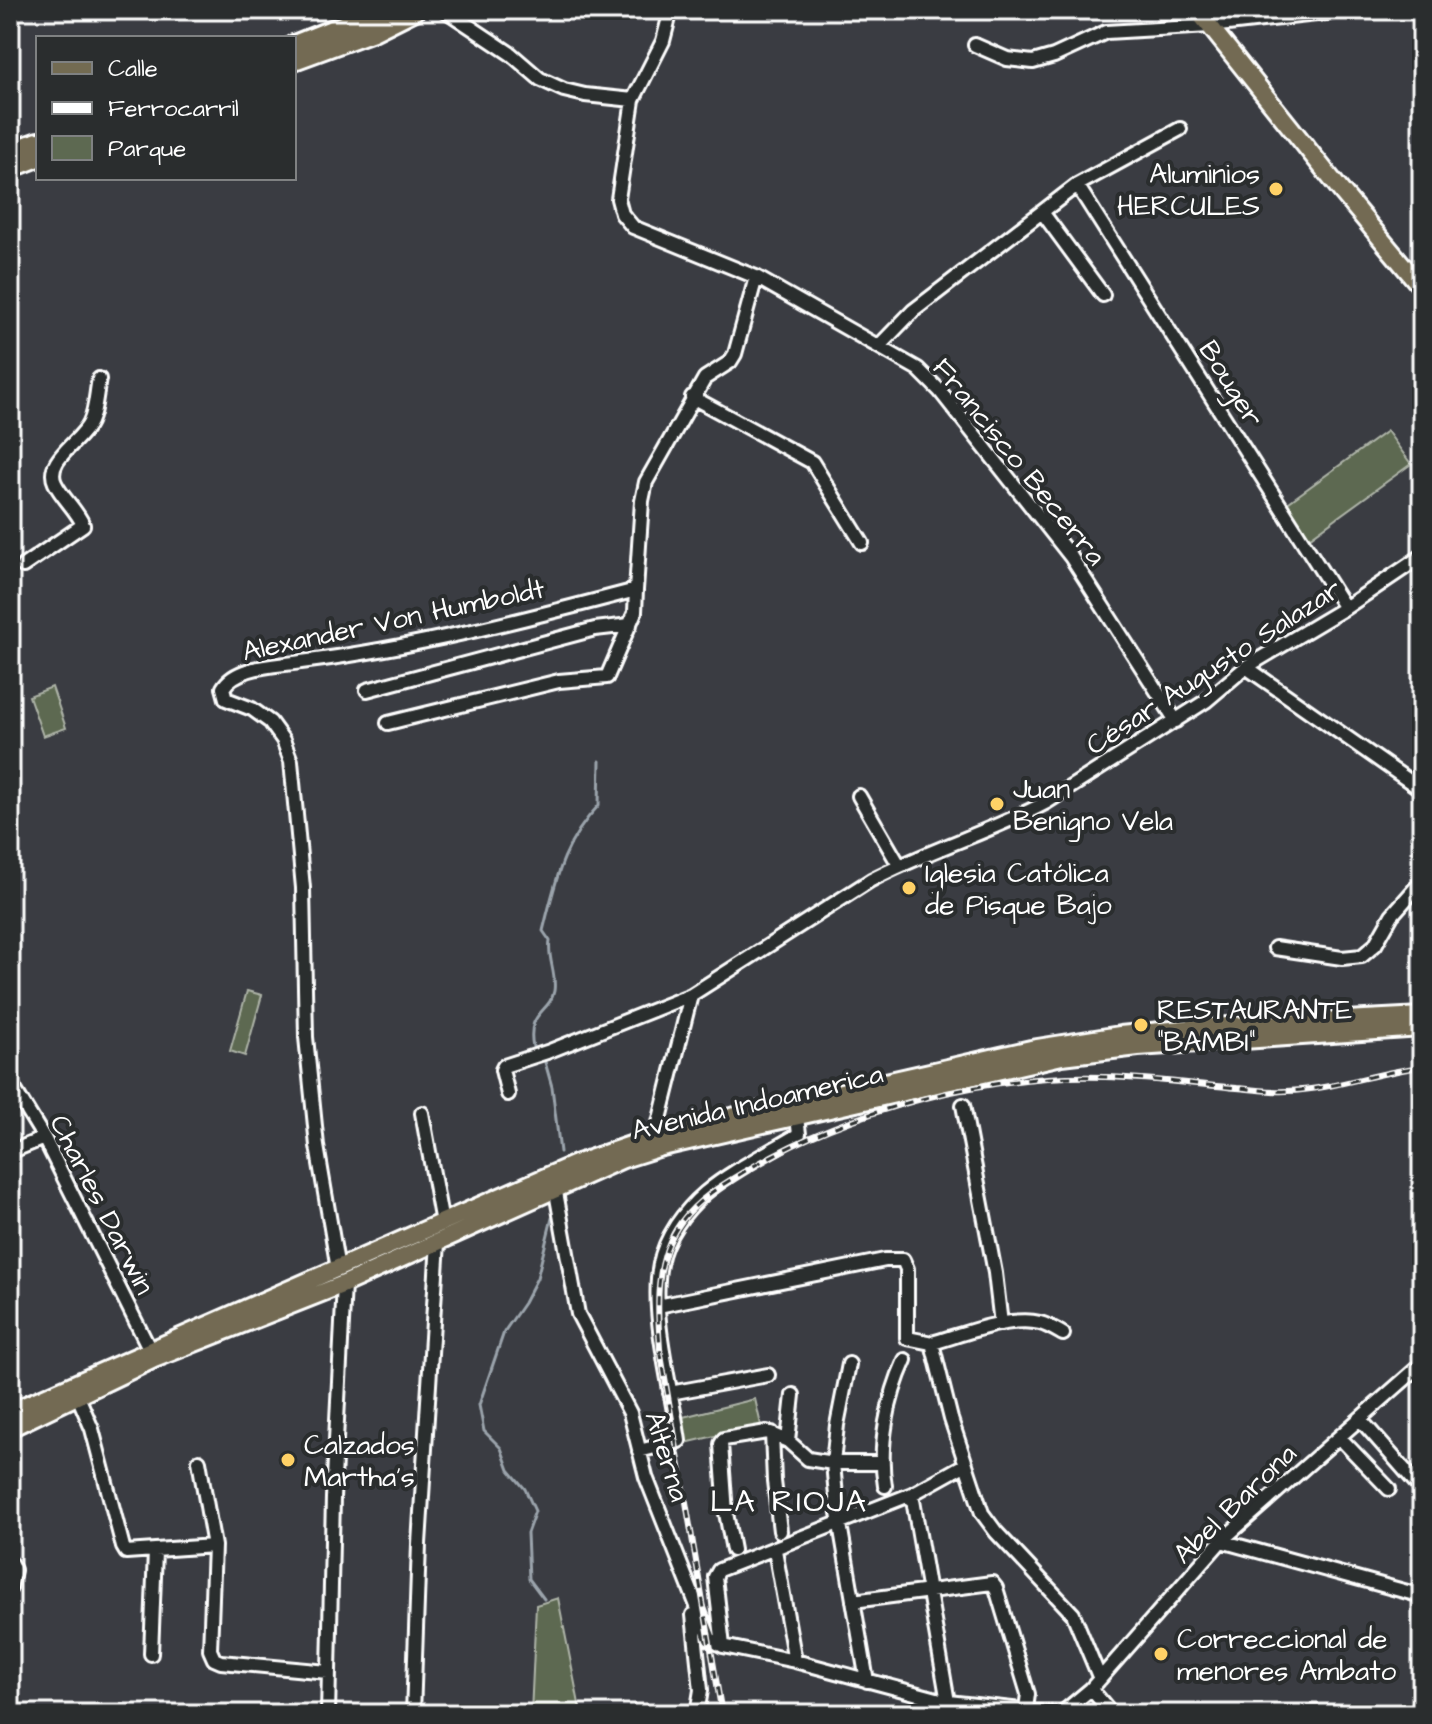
<svg xmlns="http://www.w3.org/2000/svg" width="1432" height="1724" viewBox="0 0 1432 1724" font-family="'Architects Daughter',sans-serif">
  <rect width="100%" height="100%" fill="#3a3c42"/>
  <filter id="ink" filterUnits="userSpaceOnUse"><feTurbulence type="fractalNoise" baseFrequency=".0125" numOctaves="2"/><feDisplacementMap in="SourceGraphic" scale="16" xChannelSelector="R" yChannelSelector="G"/><feConvolveMatrix kernelMatrix="1 2 1 2 8 2 1 2 1" color-interpolation-filters="sRGB"/></filter>
  <g filter="url(#ink)">
    <path fill="#5d6951" stroke="#aeb4a8" stroke-width="2" d="M1387 431 1411 464 1302 543 1278 510Z
      M52 687 66 728 43 736 29 696Z
      M247 991 262 995 245 1056 230 1051Z
      M755 1399 761 1425 681 1444 675 1419Z
      M558 1598 581 1714H531L536 1605Z"/>
    <g fill="none" stroke-linecap="round" stroke-linejoin="round">
      <path stroke="#9ba4ac" stroke-width="3" d="M533 1047C526 1011 550 1013 554 991 557 974 547 958 550 941L543 931C556 880 562 844 599 805L600 761
        M545 1062 552 1087 560 1152
        M544 1599 529 1579 527 1533 535 1511 525 1489 509 1470 501 1448 484 1431 479 1405 504 1332 524 1303 537 1278 552 1218"/>
      <defs>
        <path id="minor" d="M445 10 511 54 540 79 564 90 585 95 633 100
          M671 10 663 41 633 100 618 199 622 214 633 227 756 277 918 369 940 391 1071 557 1176 721
          M975 45 1007 59 1033 62 1054 56 1106 32 1210 26 1353 10
          M1077 185 1345 608
          M1042 212 1103 295
          M879 346 913 311 1077 185 1180 129
          M692 397 812 462 862 543
          M23 566 83 525C77 510 62 498 55 483 44 460 82 441 90 422 96 409 96 393 99 379
          M636 590 642 501 646 482 705 378 730 362 735 354 756 277
          M1246 667 1422 790
          M367 690 595 629 630 625
          M859 796 899 865
          M1275 948 1342 958 1362 956 1375 945 1392 915 1422 881
          M10 1082 44 1138 153 1356
          M508 1094 502 1070 504 1066 547 1052 691 995 871 880C928 850 991 832 1047 802L1206 701 1246 667 1345 608 1422 556
          M963 1105 995 1273 1001 1324
          M422 1113 442 1223
          M657 1143 656 1135 691 995
          M10 1152 44 1138
          M554 1181 578 1314 630 1413 646 1477 710 1639 723 1646 795 1661 948 1702 1058 1714
          M338 1269 317 1146 306 1037 303 888 291 761 283 740 270 722 252 709 226 699 223 688C236 665 278 666 301 662 414 648 526 619 636 590L635 612 607 677 559 681 388 723
          M658 1306 885 1260H903L907 1269V1338L932 1343 951 1419 982 1513 996 1532 1073 1614 1100 1679
          M932 1343C961 1335 1010 1315 1040 1323 1048 1325 1056 1330 1063 1334
          M849 1364 837 1425 833 1463 837 1507 867 1681
          M670 1393 768 1375
          M77 1394 92 1429 123 1547 126 1552 214 1546 210 1650 214 1659 221 1662 328 1672
          M1360 1419 1417 1484
          M772 1433 774 1481 780 1531
          M1339 1437 1389 1489
          M788 1441 793 1395
          M639 1451 679 1441C672 1391 650 1313 660 1264 665 1237 684 1211 705 1193 733 1170 768 1153 799 1134L797 1117
          M199 1461 214 1546
          M885 1486C878 1446 888 1397 905 1360
          M912 1494 948 1702
          M1221 1541 1422 1596
          M733 1550 726 1513 721 1444 724 1439 767 1432 788 1441 808 1459 833 1463H881
          M775 1550 795 1661
          M10 1562 14 1570 10 1588
          M853 1601 992 1583 996 1588 1028 1694 1026 1709
          M693 1615 701 1690 697 1714
          M723 1646 715 1577 719 1570 912 1494 966 1464
          M151 1654 155 1551
          M1091 1689 1112 1714
          M1421 1700 1422 1698
          M328 1714 333 1498 344 1284
          M413 1714 419 1544 438 1242
          M1061 1714 1091 1689 1221 1541 1422 1364"/>
        <path id="major" d="M1197 10 1342 192 1422 288
          M10 1412 575 1164 674 1130 1031 1049 1120 1035 1192 1028 1422 1016
          M10 1428 154 1359 344 1284 623 1159 658 1148 1062 1056 1138 1047 1422 1028"/>
        <path id="highway" d="M294 45 382 10
          M294 60 373 31 415 10
          M10 152 38 142
          M10 168 38 157"/>
      </defs>
      <use href="#minor" stroke="#fff" stroke-width="18"/>
      <use href="#major" stroke="#fff" stroke-width="22"/>
      <use href="#highway" stroke="#fff" stroke-width="24"/>
      <use href="#minor" stroke="#2a2d2e" stroke-width="12"/>
      <use href="#major" stroke="#736b52" stroke-width="16"/>
      <use href="#highway" stroke="#736b52" stroke-width="18"/>
      <defs>
        <path id="rail" d="M722 1714 660 1349C657 1306 654 1259 681 1222 699 1198 722 1185 747 1170 847 1110 988 1073 1105 1077 1149 1078 1194 1084 1237 1088 1253 1089 1270 1092 1286 1091 1333 1090 1376 1072 1422 1067"/>
      </defs>
      <use href="#rail" stroke="#fff" stroke-width="6"/>
      <use href="#rail" stroke="#2a2d2e" stroke-width="3" stroke-dasharray="9" stroke-linecap="butt"/>
    </g>
  </g>
  <g fill="#ffd166" stroke="#2a2d2e" stroke-width="3">
    <circle cx="1276" cy="189" r="8"/>
    <circle cx="997" cy="804" r="8"/>
    <circle cx="909" cy="888" r="8"/>
    <circle cx="1141" cy="1025" r="8"/>
    <circle cx="288" cy="1460" r="8"/>
    <circle cx="1161" cy="1654" r="8"/>
  </g>
  <g text-anchor="middle" stroke-width="8" stroke-linejoin="round" paint-order="stroke">
    <g font-size="28" fill="#fff" stroke="#2a2d2e" text-anchor="start">
      <text x="1260" y="183" text-anchor="end">Aluminios<tspan x="1260" dy="32">HERCULES</tspan></text>
      <text x="1013" y="798">Juan<tspan x="1013" dy="32">Benigno Vela</tspan></text>
      <text x="925" y="882">Iglesia Católica<tspan x="925" dy="32">de Pisque Bajo</tspan></text>
      <text x="1157" y="1019">RESTAURANTE<tspan x="1157" dy="32">"BAMBI"</tspan></text>
      <text x="304" y="1454">Calzados<tspan x="304" dy="32">Martha’s</tspan></text>
      <text x="1177" y="1648">Correccional de<tspan x="1177" dy="32">menores Ambato</tspan></text>
    </g>
    <g font-size="28" fill="#fff" stroke="#2a2d2e">
      <text transform="translate(1232 383) rotate(58)" y="10">Bouger</text>
      <text transform="translate(1020 461) rotate(51)" y="10">Francisco Becerra</text>
      <text transform="translate(393 619) rotate(-12)" y="10">Alexander Von Humboldt</text>
      <text transform="translate(1213 666) rotate(-33)" y="10">César Augusto Salazar</text>
      <text transform="translate(757 1101) rotate(-13)" y="10">Avenida Indoamerica</text>
      <text transform="translate(103 1204) rotate(63)" y="10">Charles Darwin</text>
      <text transform="translate(668 1456) rotate(73)" y="10">Alterna</text>
      <text transform="translate(1234 1503) rotate(-44)" y="10">Abel Barona</text>
    </g>
    <g font-size="32" letter-spacing="2" fill="#fff" stroke="#2a2d2e">
      <text x="789" y="1511">LA RIOJA</text>
    </g>
  </g>
  <rect width="1432" height="1724" fill="none" stroke="#2a2d2e" stroke-width="40"/>
  <rect x="20" y="20" width="1392" height="1684" fill="none" stroke="#fff" stroke-width="3" filter="url(#ink)"/>
  <rect x="36" y="36" width="260" height="144" fill="#2a2d2e" stroke="#7f8182" stroke-width="2"/>
  <rect x="52" y="62" width="40" height="12" fill="#736b52" stroke="#7f8182" stroke-width="2"/>
  <text x="108" y="76" font-size="24" fill="#ffffff">Calle</text>
  <rect x="52" y="102" width="40" height="12" fill="#ffffff" stroke="#7f8182" stroke-width="2"/>
  <text x="108" y="116" font-size="24" fill="#ffffff">Ferrocarril</text>
  <rect x="52" y="136" width="40" height="24" fill="#5d6951" stroke="#7f8182" stroke-width="2"/>
  <text x="108" y="156" font-size="24" fill="#ffffff">Parque</text>
</svg>
